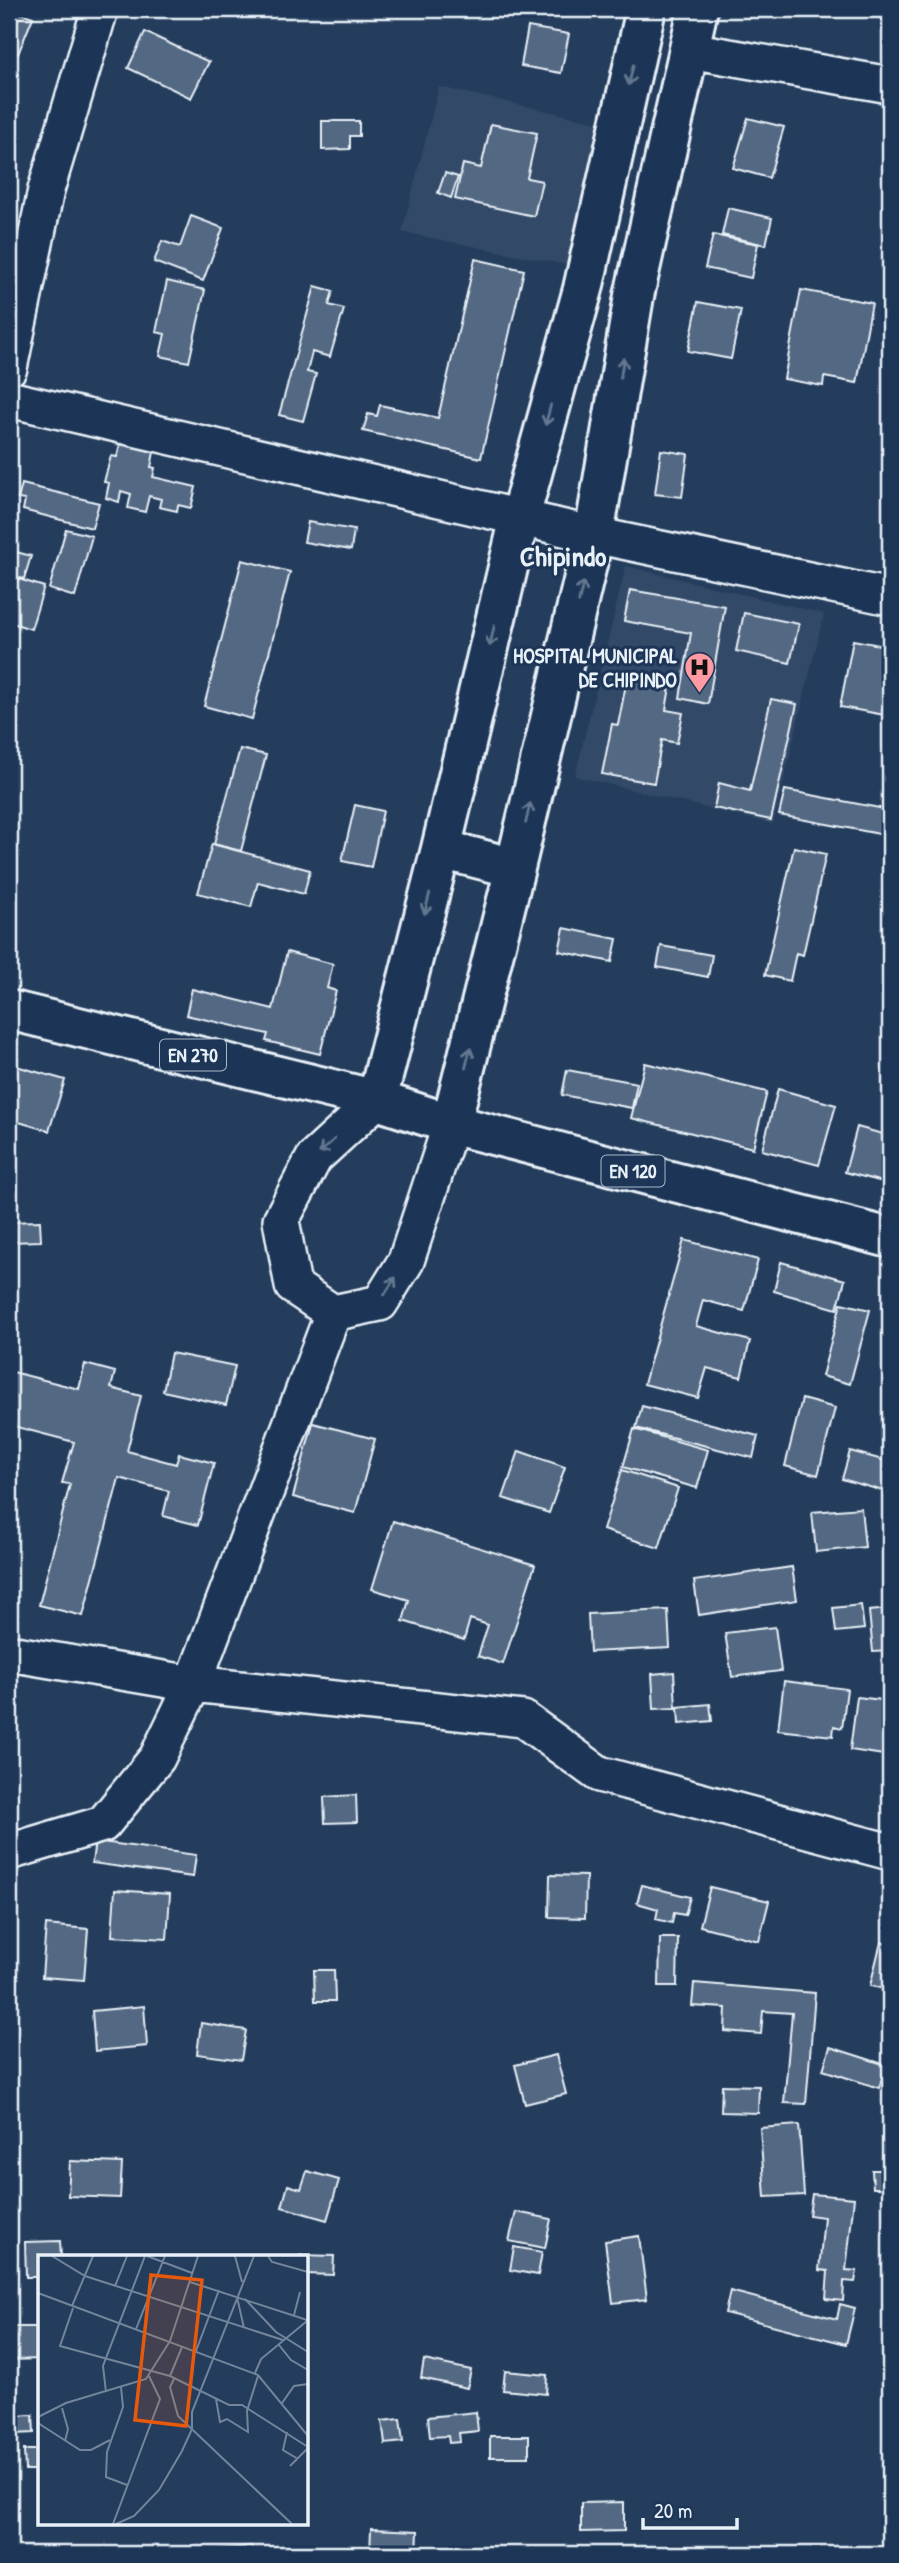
<svg xmlns="http://www.w3.org/2000/svg" width="899" height="2563" viewBox="0 0 899 2563" font-family="'Patrick Hand',sans-serif">
  <rect width="100%" height="100%" fill="#253d5d"/>
  <filter id="ink" filterUnits="userSpaceOnUse"><feTurbulence type="fractalNoise" baseFrequency=".0143" numOctaves="2"/><feDisplacementMap in="SourceGraphic" scale="14" xChannelSelector="R" yChannelSelector="G"/><feConvolveMatrix kernelMatrix="1 2 1 2 8 2 1 2 1" color-interpolation-filters="sRGB"/></filter>
  <g filter="url(#ink)">
    <path fill="#334a68" d="M439 87 619 127 587 269 402 232Z
      M626 566 824 614 773 824 575 776Z"/>
    <path fill="#536782" stroke="#e8f1f8" stroke-width="2" d="M9 9 33 17 18 54 9 50Z
      M448 9H469L468 14Z
      M557 9H580L579 14Z
      M528 27 569 34 561 73 521 66Z
      M145 32 209 62 191 98 128 68Z
      M748 118 784 127 769 178 733 168Z
      M322 121H359V136H350V149L322 150Z
      M491 124 537 133 527 178 542 181 534 216 455 199 463 164 481 168Z
      M445 173 458 177 451 198 438 193Z
      M728 208 772 218 766 245 722 235Z
      M191 216 223 228 203 281 154 262 162 241 180 247Z
      M713 235 758 244 751 278 705 268Z
      M475 259 524 270 481 458 363 431 368 414 377 416 380 405 438 418Z
      M167 281 205 290 189 362 160 356 165 334 156 332Z
      M315 286 333 291 329 305 344 309 330 357 312 352 307 372 316 374 303 421 279 415Z
      M801 290 872 303 857 383 824 377 823 386 784 379Z
      M698 302 741 310 731 359 688 351Z
      M120 443 154 452 151 467 155 468 153 477 196 487 191 508 178 505 177 511 159 507 161 499 149 496 145 512 128 508 131 494 121 491 119 502 106 498 109 483 104 482 111 456 117 457Z
      M661 450 688 454 682 497 655 494Z
      M22 484 99 503 92 528 23 510 25 500 18 499Z
      M308 522 354 530 351 550 304 542Z
      M66 529 92 536 75 597 49 589Z
      M9 550 31 556 24 579 9 575Z
      M242 560 290 572 252 719 204 706Z
      M9 576 44 587 31 629 9 622Z
      M630 590 725 606 708 704 680 698 691 633 624 621Z
      M744 613 799 624 790 663 736 651Z
      M853 640 890 647V689L885 715 840 707Z
      M627 679 670 687 666 710 683 713 677 743 662 740 654 783 602 774 612 724 618 725Z
      M771 699 797 704 771 820 714 808 719 783 750 791Z
      M240 749 266 755 241 851 214 844Z
      M785 790 890 810 885 835 779 815Z
      M355 805 383 811 371 867 342 861Z
      M212 844 310 870 304 894 258 882 251 907 198 893Z
      M794 847 826 854 803 955 796 953 790 981 765 975Z
      M564 928 617 939 612 962 559 951Z
      M661 946 712 955 708 977 657 967Z
      M287 952 333 964 327 988 336 991 320 1054 266 1041 268 1034 186 1015 192 989 273 1009Z
      M645 1063 767 1092 753 1148 631 1118Z
      M9 1064 65 1080 49 1131 9 1119Z
      M567 1070 637 1083 632 1108 562 1095Z
      M778 1089 836 1105 819 1165 762 1150Z
      M857 1127 890 1136V1184L845 1172Z
      M40 1221 41 1241 9 1242V1222Z
      M684 1240 758 1260 744 1311 703 1300 696 1326 750 1341 741 1377 707 1368 698 1398 644 1384Z
      M781 1262 845 1280 837 1309 774 1291Z
      M841 1303 870 1310 850 1384 822 1376Z
      M171 1353 235 1366 226 1405 163 1391Z
      M85 1364 115 1372 111 1388 141 1396 127 1451 176 1464 179 1454 214 1463 198 1525 163 1516 169 1491 119 1478 83 1616 39 1605 70 1484 62 1483 74 1442 9 1425V1371L79 1389Z
      M802 1399 835 1408 818 1475 785 1466Z
      M642 1406 758 1436 753 1458 636 1428Z
      M313 1423 375 1439 355 1513 293 1497Z
      M634 1429 708 1450 697 1488 623 1467Z
      M519 1451 565 1467 549 1513 503 1498Z
      M850 1451 890 1462V1493L842 1479Z
      M622 1470 678 1488 659 1548 603 1530Z
      M861 1508 865 1547 816 1552 812 1512Z
      M393 1521 535 1565 503 1664 478 1656 488 1625 470 1619 464 1640 403 1621 409 1600 372 1589Z
      M792 1567 797 1600 699 1615 694 1581Z
      M861 1605 864 1629 836 1632 833 1608Z
      M890 1609V1651L873 1652 869 1611Z
      M668 1610 670 1648 590 1652 588 1614Z
      M775 1627 781 1671 732 1677 725 1633Z
      M674 1672 676 1708 654 1709 652 1674Z
      M784 1681 847 1689 842 1728 834 1726 833 1736 778 1730Z
      M857 1697 890 1701V1745L885 1744 884 1755 850 1750Z
      M710 1704 712 1721 679 1724 678 1707Z
      M356 1795 357 1822 325 1823 324 1797Z
      M95 1841 196 1855 193 1877 92 1863Z
      M550 1875 586 1876 585 1918 549 1917Z
      M642 1885 690 1897 685 1915 674 1913 672 1923 656 1919 658 1909 637 1903Z
      M710 1887 769 1901 759 1941 700 1926Z
      M115 1890 170 1894 167 1939 112 1936Z
      M46 1925 88 1929 84 1980 42 1977Z
      M660 1938H678L677 1986H659Z
      M881 1942 890 1945V1990L870 1986Z
      M314 1970H334L335 2001H315Z
      M694 1983 815 1993 806 2104 784 2103 792 2013 763 2011 761 2034 725 2031 726 2008 692 2006Z
      M144 2006 147 2046 95 2051 92 2011Z
      M201 2023 246 2030 241 2060 197 2054Z
      M830 2047 886 2065 879 2088 823 2070Z
      M556 2055 566 2094 525 2104 515 2065Z
      M9 2067H12L11 2100H9Z
      M722 2085 759 2086 758 2113 721 2112Z
      M799 2125 804 2195 765 2197 760 2128Z
      M70 2161 122 2163 120 2198 68 2196Z
      M872 2170H890V2188H873Z
      M307 2171 339 2180 327 2220 282 2207 288 2185 301 2189Z
      M812 2194 854 2198 846 2270 857 2271 855 2282 844 2281 843 2301 826 2299 828 2271 819 2270 824 2217 809 2215Z
      M516 2212 551 2219 545 2248 509 2241Z
      M639 2236 647 2299 613 2303 605 2241Z
      M60 2241 61 2257H40V2277H26L25 2242Z
      M514 2247 542 2252 538 2275 510 2270Z
      M301 2255 334 2256 333 2275 306 2274V2257H300Z
      M730 2291 837 2319 840 2304 855 2308 846 2344 725 2313Z
      M9 2327H40V2359L9 2360Z
      M424 2360 471 2370 467 2388 421 2378Z
      M505 2371 547 2375 546 2394 503 2390Z
      M476 2412 478 2431 459 2433 460 2442 449 2443 448 2436 430 2437 428 2417Z
      M33 2415 34 2433 13 2434 12 2416Z
      M400 2419 403 2442 385 2444 382 2421Z
      M490 2436H529V2457H490Z
      M24 2450H40V2470H25Z
      M624 2502V2531L581 2532V2503Z
      M371 2529 418 2531 417 2554H370Z
      M251 2546 252 2554H169Z"/>
    <g fill="none" stroke-linecap="round" stroke-linejoin="round">
      <defs>
        <path id="street" d="M689 50 890 85
          M9 368 46 190 100 9
          M9 399 594 535 890 597
          M377 1100 314 1158 281 1220 293 1286 333 1313 380 1303 406 1261 451 1124
          M9 1653 193 1684 523 1719 599 1774 890 1852
          M9 1852 103 1824 157 1758 193 1684 333 1313"/>
        <path id="primary" d="M441 849 515 868
          M9 1010 377 1100 451 1124 890 1238
          M377 1100 441 849 520 517 583 289 646 9
          M451 1124 515 868 594 535 634 296 698 9"/>
      </defs>
      <use href="#street" stroke="#e8f1f8" stroke-width="40"/>
      <use href="#primary" stroke="#e8f1f8" stroke-width="44"/>
      <use href="#street" stroke="#1d3557" stroke-width="35"/>
      <use href="#primary" stroke="#1d3557" stroke-width="38"/>
    </g>
    <defs><path id="oneway-shaft" d="M-6 0H5M1.5-3L5.5 0L1.5 3" fill="none" stroke-width="1.6" stroke-linecap="round" stroke-linejoin="round" transform="scale(1.75)"/></defs>
    <g stroke="#64778f">
      <use href="#oneway-shaft" transform="translate(631 75) rotate(103)"/>
      <use href="#oneway-shaft" transform="translate(622 368) rotate(-81)"/>
      <use href="#oneway-shaft" transform="translate(548 415) rotate(105)"/>
      <use href="#oneway-shaft" transform="translate(581 592) rotate(-77)"/>
      <use href="#oneway-shaft" transform="translate(492 636) rotate(103)"/>
      <use href="#oneway-shaft" transform="translate(528 813) rotate(-77)"/>
      <use href="#oneway-shaft" transform="translate(427 904) rotate(104)"/>
      <use href="#oneway-shaft" transform="translate(468 1058) rotate(-76)"/>
      <use href="#oneway-shaft" transform="translate(327 1146) rotate(138)"/>
      <use href="#oneway-shaft" transform="translate(390 1286) rotate(-58)"/>
    </g>
  </g>
  <defs>
    <symbol id="hospital-pin" viewBox="-11 -11 22 30"><path d="M0 17L-7.5 6A9.5 9.5 0 1 1 7.5 6Z" fill="#ff9aa2" stroke="#1d3557"/><path d="M-5-5h3v3.5h4V-5h3V5h-3V1.5h-4V5h-3Z" fill="#111"/></symbol>
  </defs>
  <g fill-rule="evenodd">
    <use href="#hospital-pin" x="682" y="650" width="35" height="47"/>
  </g>
  <g text-anchor="middle" stroke-width="6" stroke-linejoin="round" paint-order="stroke">
    <g fill="#1d3557" stroke="#abb9c8" stroke-width="2">
      <rect x="160" y="1039.5" width="66" height="31" rx="5"/>
      <rect x="601.5" y="1155.5" width="63" height="31" rx="5"/>
    </g>
    <g font-size="19" font-weight="bold" fill="#e8f1f8">
      <text x="193" y="1062">EN 270</text>
      <text x="633" y="1178">EN 120</text>
    </g>
    <g font-size="21" font-weight="bold" fill="#e8f1f8" stroke="#1d3557" text-anchor="end">
      <text x="677" y="663">HOSPITAL MUNICIPAL<tspan x="677" dy="24">DE CHIPINDO</tspan></text>
    </g>
    <g font-size="28" font-weight="bold" fill="#e8f1f8" stroke="#1d3557">
      <text x="563" y="566">Chipindo</text>
    </g>
  </g>
  <g transform="translate(38 2255)">
    <rect width="270" height="270" fill="#253d5d"/>
    <path fill="none" stroke="#73859b" stroke-width="2" d="M14 1 47 21 245 85M109 1 154 18M197 1 204 27M230 1 234 7 270 17M152 27 269 65M77 31 89 1M0 38 220 120 270 181M199 42 206 73M207 44 238 77 270 97M34 51 55 1M35 53 22 91 132 121 191 150H204L270 192M256 60 262 37M98 74 127 1M132 86 160 1M241 90 253 105 270 115M158 96 181 35M217 118 223 104 269 66M132 121 144 92M136 124 132 132 140 161 254 269M83 132 85 152 69 197 68 222 89 230M68 137 65 111 107 1M178 144 182 167 189 164 210 177 209 156 220 121M244 148 256 131 270 129M24 153 30 174 27 186M0 162 28 148 108 124 132 86M0 168 42 195H53L72 185M249 177 245 195 260 204M252 211 270 193M75 269 122 144 111 121M78 269 96 261 121 235 144 196 154 174V157L216 1"/>
    <path fill="#e8590c" fill-opacity="0.15" stroke="#e8590c" stroke-width="3.5" d="M113 20 164 25 148 171 97 165Z"/>
    <rect width="270" height="270" fill="none" stroke="#e8f1f8" stroke-width="3.5"/>
  </g>
  <rect width="899" height="2563" fill="none" stroke="#1d3557" stroke-width="35"/>
  <rect x="18" y="18" width="864" height="2528" fill="none" stroke="#e8f1f8" stroke-width="2.5" filter="url(#ink)"/>
  <path d="M643 2518v10h94v-10" fill="none" stroke="#e8f1f8" stroke-width="3.5"/>
  <text x="654" y="2518" font-size="21" fill="#e8f1f8" stroke="#1d3557" stroke-width="5" paint-order="stroke">20 m</text>
</svg>
